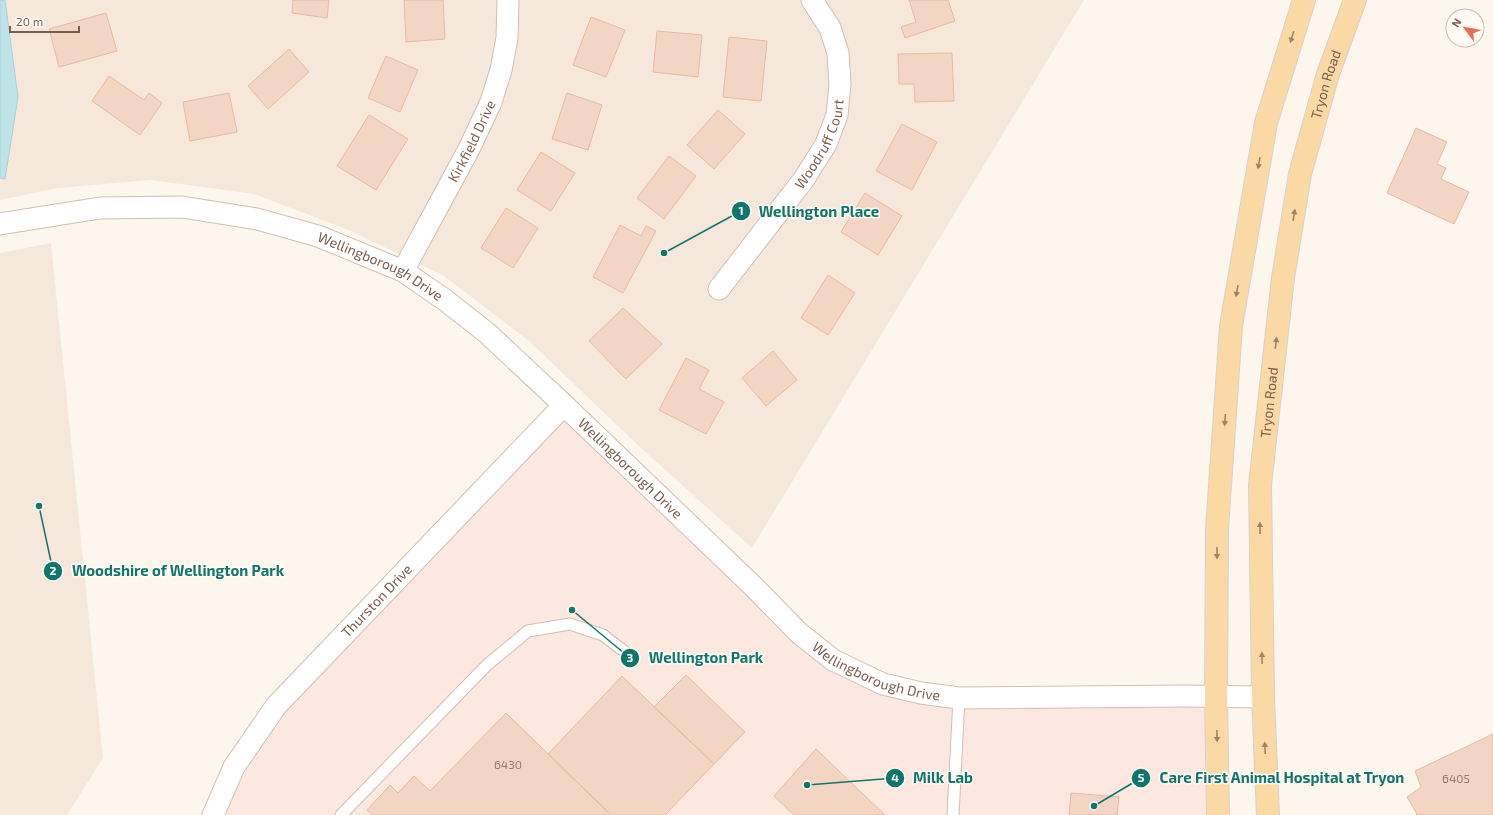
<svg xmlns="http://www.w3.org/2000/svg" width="1493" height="815" viewBox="0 0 1493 815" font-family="'Exo 2',sans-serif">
  <rect width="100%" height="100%" fill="#fdf6ec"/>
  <path fill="#f5e8da" d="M0 0H1084L752 548 642 449 529 341 444 276 351 231 254 194 151 180 58 188 0 200Z
    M51 243 103 758 67 815H0V253Z"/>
  <path fill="#fde8e0" d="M564 405 799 633 921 693 1216 697V815H213L234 767Z"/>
  <path fill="#bfe3e8" stroke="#a5d3da" d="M0 0H5L18 97 5 179 0 178Z"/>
  <path fill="#f3d5c3" stroke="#e6bba3" d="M293 0H329L327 18 292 13Z
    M404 0H443L445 39 406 42Z
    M909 0H948L955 21 905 38 901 27 916 22Z
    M106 13 117 51 59 67 49 29Z
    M591 17 625 30 606 77 573 65Z
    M657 31 702 35 698 77 653 72Z
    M729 37 767 41 761 101 723 97Z
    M289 49 309 72 268 109 248 86Z
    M952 53 954 101 915 102 914 84H899L898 54Z
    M386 56 418 70 400 112 368 98Z
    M109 76 144 100 149 93 162 103 140 135 92 101Z
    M229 93 237 132 190 141 183 102Z
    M567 93 602 105 588 150 552 139Z
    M718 110 745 134 714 169 687 145Z
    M369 115 408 139 376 190 337 166Z
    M902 124 937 142 912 190 876 171Z
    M1416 128 1447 142 1437 164 1446 168 1441 179 1469 192 1454 224 1387 193Z
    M541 152 575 173 551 211 517 190Z
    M669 156 696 176 664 219 637 198Z
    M865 193 902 216 878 255 841 232Z
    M506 208 538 228 513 268 481 248Z
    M620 225 641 236 646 226 656 231 623 293 593 277Z
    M828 275 855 293 828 335 801 318Z
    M623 308 662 344 626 379 589 341Z
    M773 351 797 380 766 406 742 378Z
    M686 358 709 370 699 389 724 402 706 434 659 410Z
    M686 675 745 732 714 764 654 707Z
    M622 676 714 764 665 815H611L548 754Z
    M506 713 611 815H372L367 810 390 785 398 793 414 776 430 791Z
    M1493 734V815H1416L1417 814 1407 797 1421 787 1415 771Z
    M816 749 885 815H794L774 796Z
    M1071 793 1119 797 1117 815H1069Z"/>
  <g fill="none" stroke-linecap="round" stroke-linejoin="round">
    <defs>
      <path id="service" d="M341 815 487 665 528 631 570 624 603 635 625 652
        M953 815 959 698"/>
      <g id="minor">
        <path id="s1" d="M0 224 100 208 182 207 257 219 318 236 403 271 445 300 487 333 564 405 754 587 799 633 833 660 883 684 921 693 959 698 1184 696 1263 697"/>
        <path id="s2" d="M403 271 469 149 491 102 501 70 507 38 508 0"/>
        <path id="s3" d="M719 289 804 179 826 144 837 115 840 84 838 53 830 28 812 0"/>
        <path id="s4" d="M213 815 234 767 276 706 564 405"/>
      </g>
      <g id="primary">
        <path d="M1218 815 1216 697 1217 529 1231 326 1266 123 1304 0"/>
        <path id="s5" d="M1268 815 1263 697 1260 485 1283 278 1300 174 1328 74 1355 0"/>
      </g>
    </defs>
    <use href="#service" stroke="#d1beb0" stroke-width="13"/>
    <use href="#minor" stroke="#d1beb0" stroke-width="23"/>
    <use href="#primary" stroke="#dad1cd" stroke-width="24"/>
    <use href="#service" stroke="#fff" stroke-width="11"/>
    <use href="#minor" stroke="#fff" stroke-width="21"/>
    <use href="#primary" stroke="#fbd9a5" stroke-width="22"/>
  </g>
  <defs><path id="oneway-solid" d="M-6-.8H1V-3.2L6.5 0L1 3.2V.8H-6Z"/></defs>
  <g fill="#a18267">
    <use href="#oneway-solid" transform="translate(1292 37) rotate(107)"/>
    <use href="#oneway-solid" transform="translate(1259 163) rotate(100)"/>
    <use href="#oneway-solid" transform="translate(1294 215) rotate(-81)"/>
    <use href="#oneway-solid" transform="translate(1237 291) rotate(100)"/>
    <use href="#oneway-solid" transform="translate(1276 343) rotate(-83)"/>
    <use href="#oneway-solid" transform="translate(1225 420) rotate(94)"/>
    <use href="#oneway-solid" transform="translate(1260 528) rotate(-91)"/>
    <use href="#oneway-solid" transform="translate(1217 553) rotate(90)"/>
    <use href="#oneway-solid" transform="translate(1262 658) rotate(-91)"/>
    <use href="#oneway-solid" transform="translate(1217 736) rotate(89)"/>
    <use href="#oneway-solid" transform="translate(1265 748) rotate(-92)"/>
  </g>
  <g text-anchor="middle" stroke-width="3" stroke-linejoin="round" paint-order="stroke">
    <g font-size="12" fill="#987a6a">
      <text x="508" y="769">6430</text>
      <text x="1456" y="783">6405</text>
    </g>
    <g font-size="14" fill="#7a5c4d" stroke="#fffaf3">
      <text dy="5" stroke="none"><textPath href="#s5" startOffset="737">Tryon Road</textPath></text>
      <text dy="5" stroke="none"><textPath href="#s2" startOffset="147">Kirkfield Drive</textPath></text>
      <text dy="5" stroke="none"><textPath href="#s3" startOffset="178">Woodruff Court</textPath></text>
      <text dy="5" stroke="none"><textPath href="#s1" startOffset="392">Wellingborough Drive</textPath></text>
      <text dy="5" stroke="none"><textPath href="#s5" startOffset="413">Tryon Road</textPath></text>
      <text dy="5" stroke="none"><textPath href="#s1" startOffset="716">Wellingborough Drive</textPath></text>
      <text dy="5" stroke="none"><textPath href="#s4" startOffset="272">Thurston Drive</textPath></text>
      <text dy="5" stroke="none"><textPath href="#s1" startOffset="1040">Wellingborough Drive</textPath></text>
    </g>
  </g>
  <path fill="none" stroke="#0f766e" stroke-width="1.5" d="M664 253L741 211M39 506L53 571M572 610L630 658M807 785L895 778M1094 806L1141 778"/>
  <g fill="#0f766e" stroke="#fffaf3" stroke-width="1.5">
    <circle cx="664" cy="253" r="4"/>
    <circle cx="39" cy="506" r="4"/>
    <circle cx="572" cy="610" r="4"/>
    <circle cx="807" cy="785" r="4"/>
    <circle cx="1094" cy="806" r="4"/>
    <circle cx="741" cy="211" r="10"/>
    <circle cx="53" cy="571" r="10"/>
    <circle cx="630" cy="658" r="10"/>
    <circle cx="895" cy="778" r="10"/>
    <circle cx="1141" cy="778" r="10"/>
  </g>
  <g font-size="12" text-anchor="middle" font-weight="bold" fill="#fff">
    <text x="741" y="215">1</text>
    <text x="53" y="575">2</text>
    <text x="630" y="662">3</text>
    <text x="895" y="782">4</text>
    <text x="1141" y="782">5</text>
  </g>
  <g font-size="15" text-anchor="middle" font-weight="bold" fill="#0f766e" stroke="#fffaf3" stroke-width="3" stroke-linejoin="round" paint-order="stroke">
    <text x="819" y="217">Wellington Place</text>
    <text x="178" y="576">Woodshire of Wellington Park</text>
    <text x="706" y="663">Wellington Park</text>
    <text x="943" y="783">Milk Lab</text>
    <text x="1282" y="783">Care First Animal Hospital at Tryon</text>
  </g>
  <g transform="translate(1465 28) rotate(302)"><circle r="19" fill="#fffaf3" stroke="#cabbb1"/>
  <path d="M0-3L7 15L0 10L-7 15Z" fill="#e76f51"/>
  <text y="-6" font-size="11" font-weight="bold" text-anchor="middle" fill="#7a5c4d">N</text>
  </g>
  <path d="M10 26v6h69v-6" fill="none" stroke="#7a5c4d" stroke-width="2"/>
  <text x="16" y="26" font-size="12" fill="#7a5c4d" stroke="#fffaf3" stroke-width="3" paint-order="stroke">20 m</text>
</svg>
